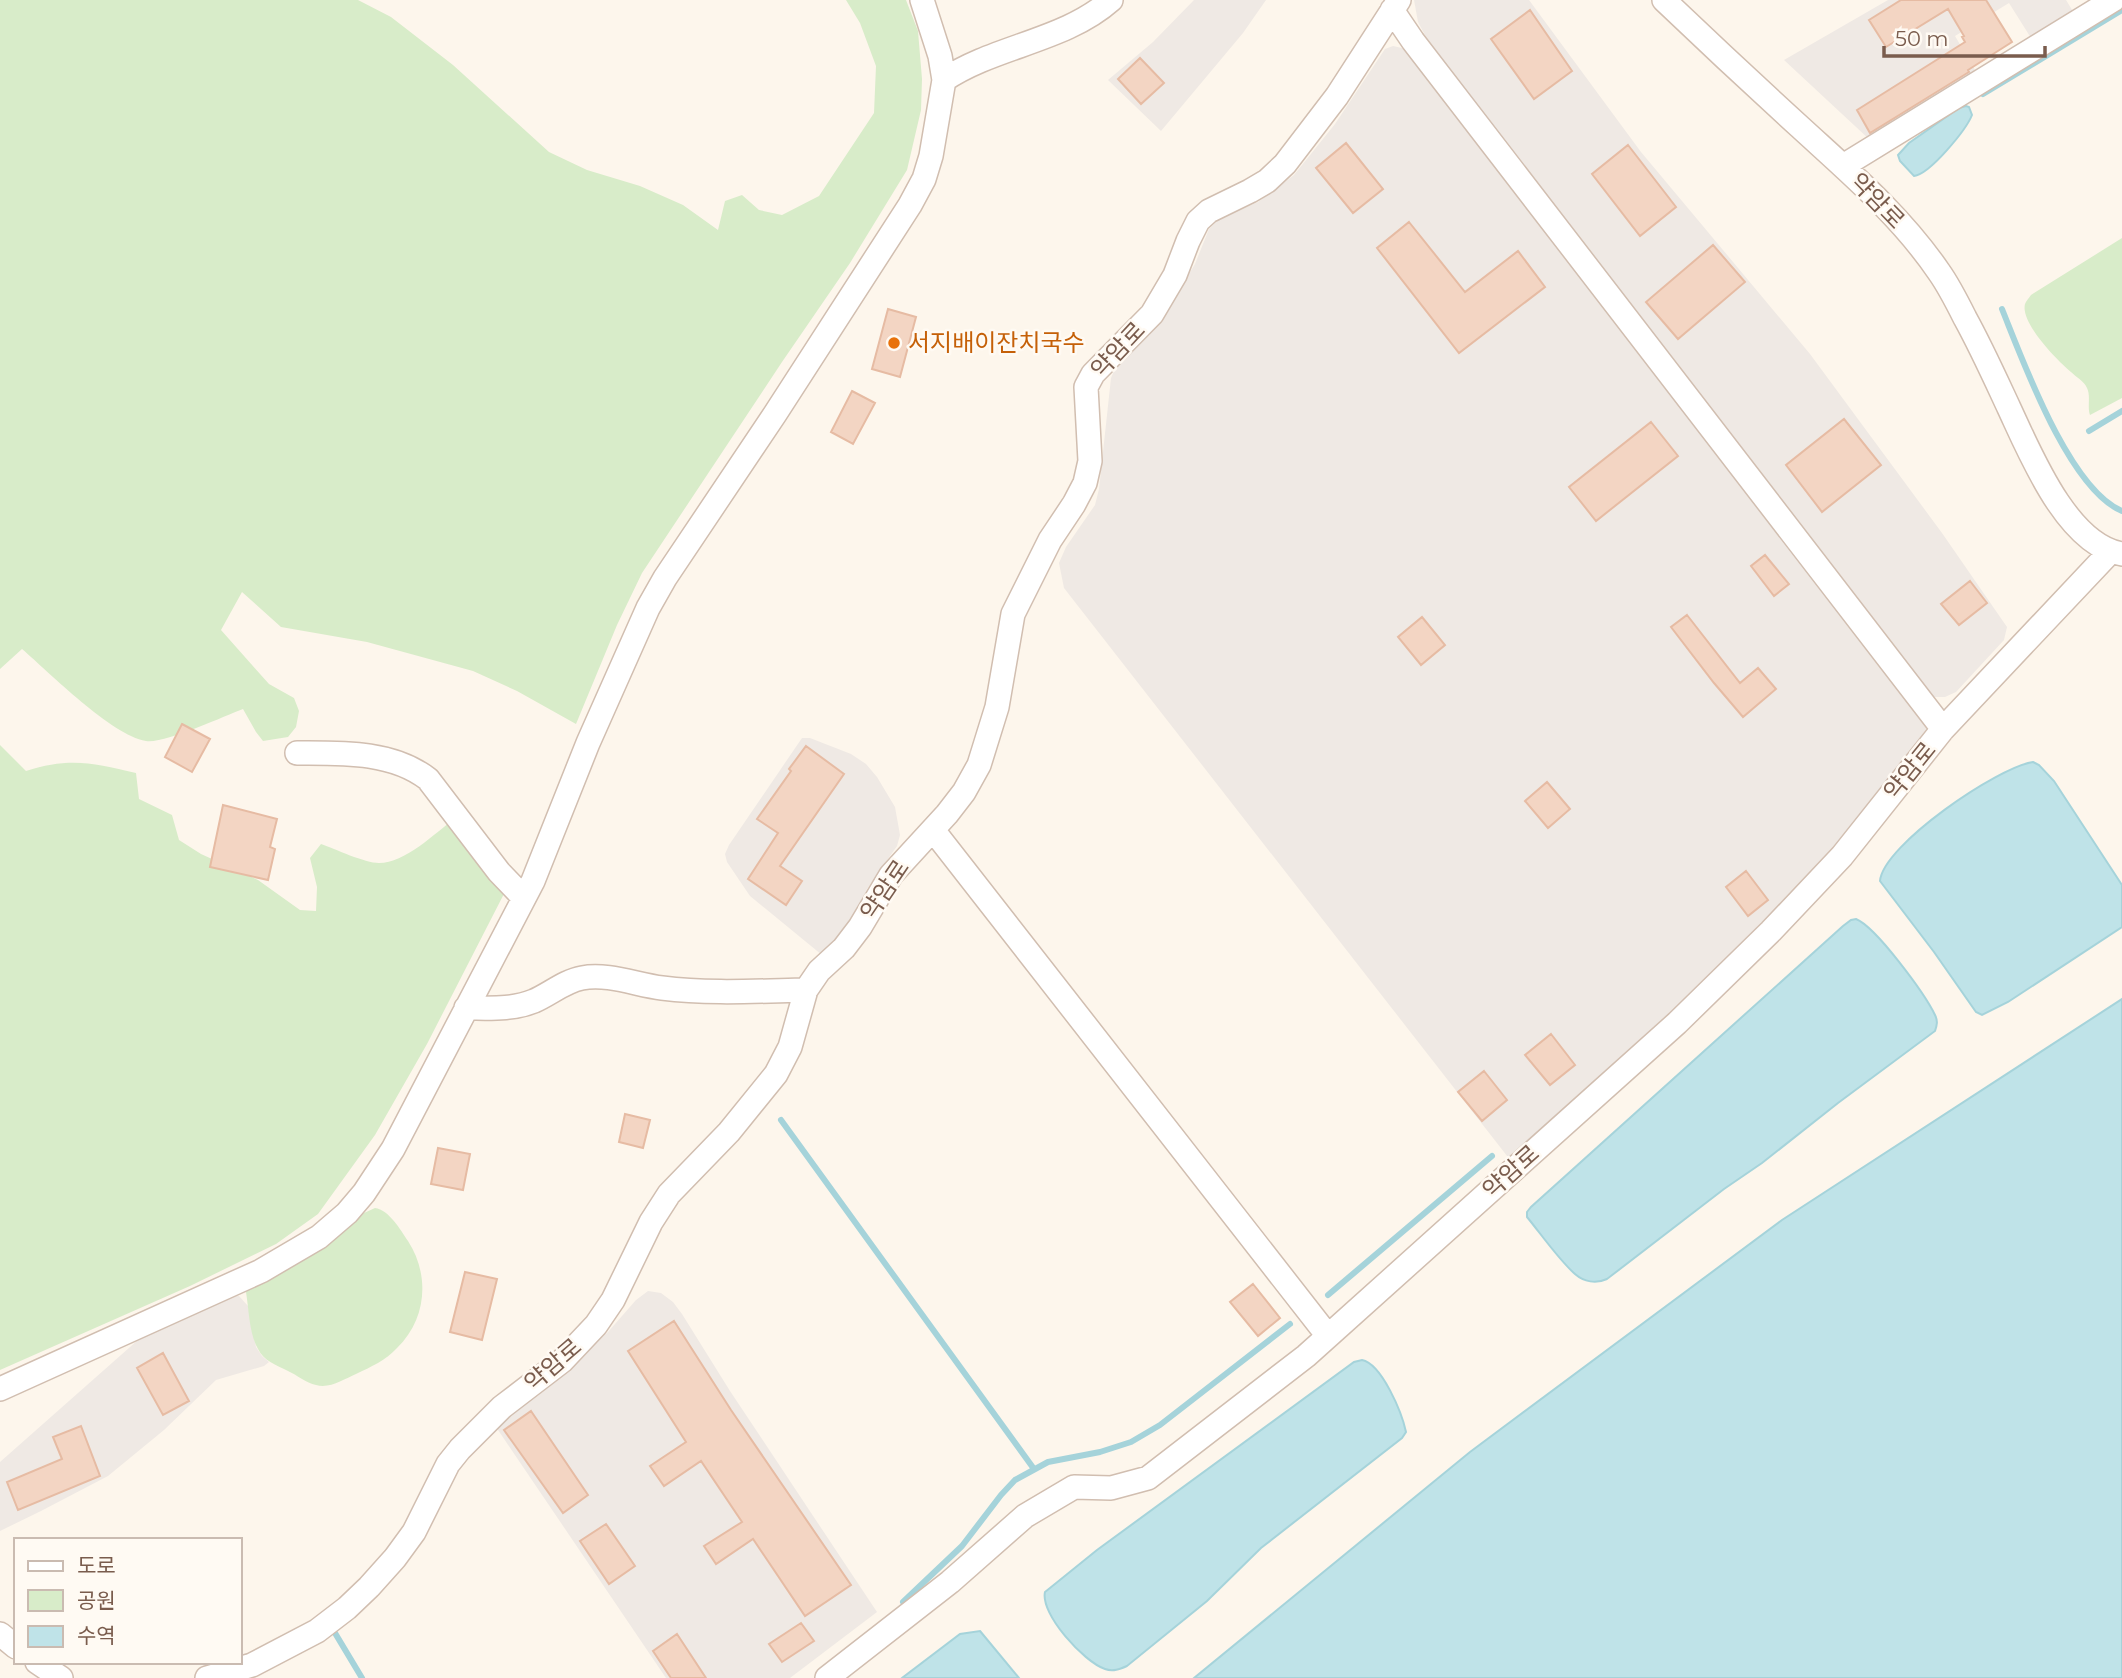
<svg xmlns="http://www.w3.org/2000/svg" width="2122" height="1678" viewBox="0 0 2122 1678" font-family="Montserrat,'Noto Sans KR',sans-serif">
  <rect width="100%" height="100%" fill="#fdf6ec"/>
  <path fill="#efe9e4" d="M1194 0H1266L1243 33 1161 131 1108 80 1153 42Z
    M1414 0H1529L1641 152 1810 354 1942 533 2007 627 2004 640 1956 692 1945 697H1933L1893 654 1441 65 1418 22Z
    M1888 0H2066L2074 13 2031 38 2009 3 1955 36 1978 75 1870 140 1784 60Z
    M1393 46 1402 48 1416 62 1918 713 1926 728V736L1842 846 1738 953 1511 1161 1071 597 1064 588 1059 563 1066 547 1095 505 1099 489 1111 378 1115 369 1148 336 1165 314 1195 264 1209 229 1219 219 1258 202 1294 175 1335 124 1385 49Z
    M802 738H810L851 754 866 764 877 777 895 807 900 835 897 846 867 889 849 925 822 955 750 896 727 862 725 854 729 845Z
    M648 1291 661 1293 673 1302 682 1314 730 1391 877 1612 790 1678H666L494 1424 572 1364 608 1332 636 1300Z
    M230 1296H239L248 1306 256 1347 262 1356 269 1362 264 1366 216 1380 164 1430 108 1476 41 1511 0 1531V1462L147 1332Z"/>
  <path fill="#d8ecc9" d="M0 0H358L391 17 453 65 549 152 587 170 640 186 683 205 718 230 725 201 742 195 759 210 782 215 819 196 874 113 876 66 860 23 846 0H906L918 31 922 79 921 110 907 170 850 263 782 362 642 573 617 625 576 724 517 691 473 671 367 642 281 627 242 592 221 630 269 684 294 698 299 711 296 727 288 737 263 741 256 732 243 709C224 716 165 744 146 741 111 735 50 673 22 649L0 669Z
    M2122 238V398L2090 415C2087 407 2091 396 2087 388 2084 381 2076 377 2071 372 2058 361 2020 323 2025 304 2026 301 2029 298 2031 295Z
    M0 745 26 771C69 757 94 763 136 773L139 799 172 815 179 840 201 854 258 880 300 910 316 911 317 887 310 858 321 844C335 849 365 863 379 863 405 863 434 834 454 819L508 886 427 1044 375 1135 318 1214 276 1244 190 1286 0 1370Z
    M375 1208C389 1210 400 1229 408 1241 430 1275 427 1319 397 1348 386 1360 371 1367 356 1374 344 1379 330 1389 316 1385 306 1383 297 1375 288 1371 276 1365 264 1361 258 1349 249 1333 249 1310 246 1292L249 1288 329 1242 364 1213Z"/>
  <path fill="#bfe3e8" stroke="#a5d3da" stroke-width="2" d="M1966 106 1969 107 1972 115C1966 130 1930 174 1914 176L1900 161 1898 155 1909 143 1959 108Z
    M2033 762 2039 765 2054 781 2122 885V927L2008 1002 1982 1015 1976 1012 1934 952 1880 881C1883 845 1998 767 2033 762Z
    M1856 919C1876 927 1925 994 1935 1015 1938 1021 1937 1025 1935 1031L1838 1103 1762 1163 1724 1189 1607 1279C1596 1284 1584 1282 1575 1274 1559 1260 1541 1234 1527 1217V1212L1531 1207 1843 926 1851 920Z
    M2122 999V1678H1194L1470 1452 1782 1220Z
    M1362 1360C1382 1364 1402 1413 1406 1432L1402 1438 1261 1548 1207 1601 1127 1666C1120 1669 1113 1672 1105 1669 1084 1662 1040 1614 1045 1592L1097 1550 1354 1362Z
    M980 1631 1019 1678H902L960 1634Z"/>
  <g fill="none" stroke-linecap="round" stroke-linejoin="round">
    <path stroke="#a5d3da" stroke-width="6" d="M1983 94 2122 10
      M2002 309C2023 361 2069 489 2122 511
      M2089 431 2122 411
      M781 1120 1034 1469
      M1328 1295 1492 1156
      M903 1602 962 1546 1001 1495 1015 1480 1048 1462 1100 1452 1131 1442 1160 1425 1290 1324
      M335 1633 362 1678"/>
  </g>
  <path fill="#f3d5c3" stroke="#e6bba3" stroke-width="2" d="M1901 0H1986L2012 42 1968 70 1969 72 1870 133 1857 110 1965 42 1962 37 1964 36 1948 9 1886 47 1869 20Z
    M1530 10 1572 71 1534 99 1491 39Z
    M1140 58 1164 83 1141 104 1118 79Z
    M1346 143 1383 189 1353 213 1316 168Z
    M1628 145 1676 207 1640 236 1592 174Z
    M1409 222 1465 292 1518 251 1545 287 1459 353 1377 248Z
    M1713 245 1745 282 1678 339 1646 302Z
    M888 309 916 317 900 377 872 369Z
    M852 391 875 403 853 444 831 432Z
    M1844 419 1881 465 1822 512 1786 465Z
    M1651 422 1678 456 1596 521 1569 487Z
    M1765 555 1789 584 1774 596 1751 566Z
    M1970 581 1987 603 1959 625 1941 604Z
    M1687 615 1740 683 1758 668 1776 689 1743 717 1714 683 1671 627Z
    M1422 617 1445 645 1421 665 1398 637Z
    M182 724 210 739 192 772 165 757Z
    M806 746 844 774 780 866 802 881 786 905 748 879 778 833 757 819 791 771 789 769Z
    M1547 782 1570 809 1548 828 1525 801Z
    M223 805 277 819 270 847 275 849 268 880 210 867Z
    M1746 871 1768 900 1748 916 1726 887Z
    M1551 1034 1575 1065 1550 1085 1525 1055Z
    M1484 1071 1507 1100 1482 1121 1458 1092Z
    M625 1114 650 1120 643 1148 619 1142Z
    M438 1148 470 1154 463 1190 431 1184Z
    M465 1272 497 1279 482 1340 450 1332Z
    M1253 1284 1280 1318 1258 1336 1230 1302Z
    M674 1321 731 1410 851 1585 805 1616 753 1539 716 1564 704 1546 742 1522 701 1461 664 1486 650 1466 686 1442 628 1351Z
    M163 1353 189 1401 163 1415 137 1368Z
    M531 1411 588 1495 563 1513 504 1430Z
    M81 1426 100 1476 18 1510 7 1482 62 1459 53 1437Z
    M606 1524 635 1566 609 1584 580 1541Z
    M801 1623 814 1641 782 1662 769 1644Z
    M677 1634 706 1678H671L653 1651Z"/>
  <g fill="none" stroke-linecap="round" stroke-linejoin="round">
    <defs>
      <path id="minor" d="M922 0 940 56 944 80
        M1664 0C1709 43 1754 85 1800 127 1849 172 1901 216 1939 272 1949 286 1957 302 1965 318 1981 347 1995 378 2009 408 2030 453 2067 545 2122 554
        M1392 10 1413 41 1943 729
        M1843 166 2113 0
        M297 753C341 753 392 751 428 779L499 872 524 898
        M933 830 1328 1336
        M466 1008C489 1008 512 1010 534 1001 550 994 565 981 582 978 608 973 637 985 662 988 709 994 758 991 806 990
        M0 1389 261 1271 319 1237 347 1213 364 1193 393 1149 533 881 588 743 648 608 665 578 775 414 910 205 924 179 931 156 944 80C994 46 1065 41 1111 0
        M0 1634 16 1647
        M37 1662 61 1678
        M207 1678 252 1665 317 1631 347 1608 369 1587 395 1558 414 1532 448 1464 460 1449 502 1407 562 1361 596 1325 613 1300 651 1222 669 1194 729 1132 776 1074 790 1047 806 990 819 971 844 948 860 927 891 875 947 814 964 792 979 765 997 707 1013 614 1050 540 1074 504 1085 483 1090 461 1086 387 1093 374 1152 314 1175 275 1188 241 1198 221 1209 211 1250 191 1267 181 1285 164 1337 96 1399 0
        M827 1678 950 1582 1025 1516 1074 1487 1111 1488 1148 1478 1306 1356 1677 1023 1771 931 1842 856 1943 729 2110 552"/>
    </defs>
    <use href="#minor" stroke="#d1beb0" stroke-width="26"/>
    <use href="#minor" stroke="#fff" stroke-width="23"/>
  </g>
  <circle fill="#e8710a" stroke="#fffaf3" stroke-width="2.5" cx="894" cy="343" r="7"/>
  <g text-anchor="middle" stroke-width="5" stroke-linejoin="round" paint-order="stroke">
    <g font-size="24" fill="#7a5c4d" stroke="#fffaf3">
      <text transform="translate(1877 201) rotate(46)" y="8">약암로</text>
      <text transform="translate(1118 350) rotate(-47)" y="8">약암로</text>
      <text transform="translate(1910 771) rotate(-51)" y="8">약암로</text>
      <text transform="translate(885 890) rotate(-56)" y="8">약암로</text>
      <text transform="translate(1511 1172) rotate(-42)" y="8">약암로</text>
      <text transform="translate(553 1365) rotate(-41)" y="8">약암로</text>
    </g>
    <g font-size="24" fill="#c56008" stroke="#fffaf3" text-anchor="start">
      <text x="908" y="351">서지배이잔치국수</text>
    </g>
  </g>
  <rect x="14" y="1538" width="228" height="126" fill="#fffaf3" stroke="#cabbb1" stroke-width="2"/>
  <rect x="28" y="1561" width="35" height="10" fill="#ffffff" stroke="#cabbb1" stroke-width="2"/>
  <text x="77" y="1573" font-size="21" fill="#7a5c4d">도로</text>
  <rect x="28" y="1590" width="35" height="21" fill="#d8ecc9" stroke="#cabbb1" stroke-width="2"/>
  <text x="77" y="1608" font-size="21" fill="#7a5c4d">공원</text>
  <rect x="28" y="1626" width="35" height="21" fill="#bfe3e8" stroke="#cabbb1" stroke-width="2"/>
  <text x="77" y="1643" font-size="21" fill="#7a5c4d">수역</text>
  <path d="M1884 46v10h161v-10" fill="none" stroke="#7a5c4d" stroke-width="3.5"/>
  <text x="1895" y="46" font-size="21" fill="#7a5c4d" stroke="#fffaf3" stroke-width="5" paint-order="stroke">50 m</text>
</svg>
